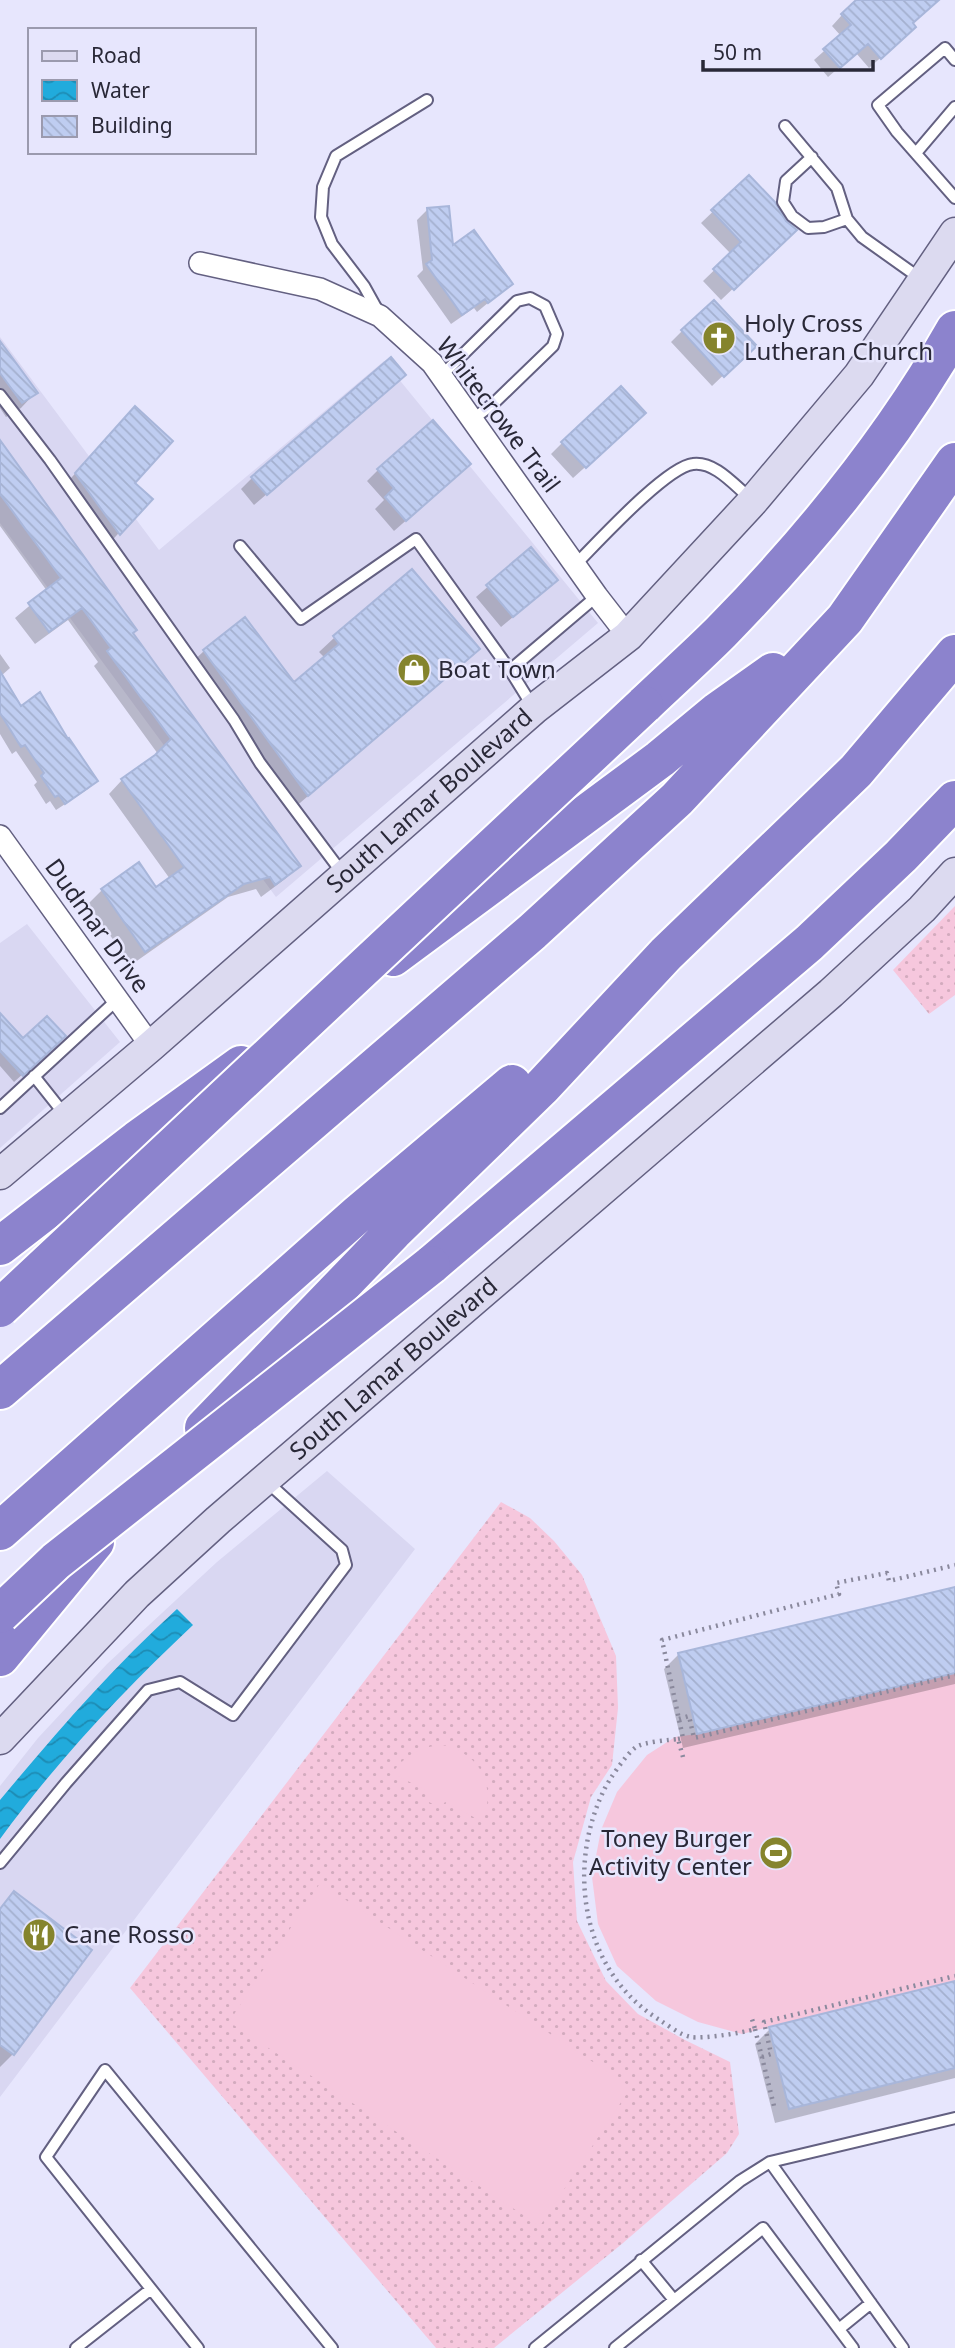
<svg xmlns="http://www.w3.org/2000/svg" width="955" height="2348" viewBox="0 0 955 2348" font-family="'Noto Sans',sans-serif">
  <defs>
    <pattern id="grass-dots" width="8" height="8" patternUnits="userSpaceOnUse" patternTransform="scale(1.75)"><rect width="8" height="8" fill="#f6c7dd"/><path d="M2 2h.1M6 6h.1" fill="none" stroke="#d3abbe" stroke-width="1.8" stroke-linecap="round"/></pattern>
    <pattern id="water-waves" width="16" height="10" patternUnits="userSpaceOnUse" patternTransform="scale(1.75)"><rect width="16" height="10" fill="#21abdc"/><path d="M0 5q4-4 8 0t8 0" fill="none" stroke="#1d8bb3"/></pattern>
    <pattern id="building-back-hatch" width="6" height="6" patternUnits="userSpaceOnUse" patternTransform="scale(1.75)"><rect width="6" height="6" fill="#bfcdf1"/><path d="M-1 5l2 2M0 0l6 6M5-1l2 2" fill="none" stroke="#a4b0cf"/></pattern>
  </defs>
  <rect width="100%" height="100%" fill="#e7e6fd"/>
  <path fill="#d9d7f2" d="M0 337 159 550 384 361 598 623 276 897 0 523Z
    M27 924 120 1042 0 1148V943Z
    M327 1471 415 1549 0 2097V1786L38 1738 107 1664 217 1562Z"/>
  <path fill="url(#grass-dots)" d="M955 906V995L929 1014 893 970Z
    M501 1502 530 1518 554 1541 582 1575 616 1656 618 1708 612 1765 591 1797 573 1862 577 1921 606 1981 638 2014 685 2040 730 2062 739 2134 727 2153 623 2243 494 2348H436L130 1988Z"/>
  <path fill="#f6c7dd" d="M955 1587V2068L769 2027 742 2034 698 2022 656 2001 617 1966 598 1924 592 1877 601 1830 617 1792 647 1755 675 1737 697 1734 678 1653Z
    M442 1745C481 1754 496 1784 483 1822L445 1802 441 1808 427 1801 431 1793 392 1773C406 1755 419 1747 442 1745Z
    M320 1883 631 2087 540 2226 229 2022Z"/>
  <path fill="url(#water-waves)" d="M177 1609 193 1625C123 1691 56 1762 0 1839V1800C56 1733 112 1668 177 1609Z"/>
  <path fill="#0003" d="M872 0H919L911 24 903 38 869 68 856 53 828 77 814 60 841 36 832 26 842 15Z
    M749 177 784 222 795 230 721 300 703 281 731 254 701 223Z
    M427 210 452 248 511 284 477 312 474 308 451 324 417 276 423 270 417 220Z
    M682 331 754 346 712 386 671 342Z
    M0 344 35 393 21 408 6 417 0 408Z
    M393 386 254 505 241 489 252 478Z
    M121 423 132 483 150 499 105 548 62 488Z
    M633 424 573 478 551 454 562 443Z
    M0 440 132 633 299 866 285 879 261 897 256 889 228 897 131 965 88 904 102 890 155 889 170 879 109 794 122 780 158 754 94 666 98 662 68 620 35 644 15 618 47 591 0 526Z
    M378 470 458 475 394 531 375 509 384 500 367 481Z
    M530 550 544 591 501 627 476 597Z
    M412 571 478 649 293 809 189 665 204 651 293 685 325 658 319 652 334 638Z
    M0 654 10 668 1 676 20 708 67 741 96 781 88 789 56 810 50 801 46 804 34 785 37 782 16 751 12 754 0 734Z
    M0 1015 22 1041 56 1044 14 1082 0 1066Z
    M955 1589V1684L683 1748 664 1669 679 1654Z
    M14 1893 90 1950 13 2054 0 2067V1908Z
    M955 1983V2078L775 2123 755 2044 770 2029Z"/>
  <path fill="url(#building-back-hatch)" stroke="#a8b6da" stroke-width="2" d="M856 0H939L913 23 916 27 881 59 868 44 840 68 823 49 851 25 841 14Z
    M749 175 775 202 786 221 797 230 734 290 713 269 741 242 711 210Z
    M449 206 453 245 474 230 513 284 488 303 485 299 462 315 426 264 432 260 427 208Z
    M714 300 757 346 724 377 681 330Z
    M0 341 38 393 22 403 0 373Z
    M391 357 406 375 267 495 251 477Z
    M621 386 646 413 586 468 561 442Z
    M135 406 173 441 135 483 153 499 120 535 75 473Z
    M433 420 471 464 406 521 385 497 394 488 377 469Z
    M0 440 137 630 133 633 301 866 275 885 270 877 244 884 145 952 101 889 139 862 156 887 184 867 121 779 155 755 171 739 107 651 111 648 82 608 49 632 28 603 61 578 0 494Z
    M531 547 558 580 513 617 486 585Z
    M412 569 480 649 308 796 203 650 245 617 294 682 339 644 333 636Z
    M0 671 21 706 40 692 68 739 69 738 98 781 65 804 59 795 55 797 41 776 44 773 25 745 21 747 0 713Z
    M0 1013 23 1038 47 1016 66 1036 23 1076 0 1051Z
    M955 1587V1673L697 1734 678 1653Z
    M14 1891 92 1950 14 2055 0 2045V1909Z
    M955 1981V2068L789 2109 769 2027Z"/>
  <g fill="none" stroke-linecap="round" stroke-linejoin="round">
    <defs>
      <path id="service" d="M955 60 945 48 878 105 897 132 955 198
        M785 126 837 188 847 219 862 237 921 279
        M916 153 955 107
        M812 157 786 181 783 202 792 216 808 228 824 227 847 219
        M379 313 364 286 332 244 321 217 323 187 336 156 427 100
        M441 376 517 301 530 298 545 306 557 334 553 346 494 403 472 420
        M0 395 50 460 234 720 260 763 343 874
        M240 546 301 619 416 539 510 670 533 707
        M575 565C597 543 666 467 693 464 715 461 735 486 751 499
        M510 670 597 596
        M34 1076 65 1115
        M0 1108 118 999
        M0 1863 66 1783 148 1690 180 1682 233 1715 346 1565 342 1550 265 1480
        M770 2162 903 2348
        M641 2260 674 2300
        M839 2329 871 2303
        M76 2348 151 2289
        M198 2348 46 2157 105 2070 332 2348
        M535 2348 740 2181 770 2162 955 2118
        M615 2348 763 2228 853 2348"/>
      <path id="minor" d="M200 263 320 289 380 316 432 363 597 596 628 636
        M0 836 151 1046"/>
      <g id="secondary">
        <path id="s1" d="M0 1174 151 1046 534 709 628 636 753 501 859 375 955 233"/>
        <path id="s2" d="M0 1739 137 1594 218 1520 831 993 922 909 955 873"/>
      </g>
      <path id="motorway" d="M644 705C669 681 696 657 721 632 810 541 892 441 955 330
        M393 957 660 759 718 711 773 672
        M0 1246 137 1140 241 1065
        M431 1265 809 943 901 856 955 800
        M0 1390 532 932 677 799 845 619 955 462
        M204 1428 393 1232 541 1088 666 954 856 771 955 654
        M0 1531 359 1213 512 1084
        M0 1657 95 1542"/>
    </defs>
    <use href="#service" stroke="#636081" stroke-width="14"/>
    <use href="#minor" stroke="#636081" stroke-width="24"/>
    <use href="#secondary" stroke="#636081" stroke-width="33"/>
    <use href="#motorway" stroke="#fff" stroke-width="42"/>
    <path stroke="#8a899d" stroke-width="4.5" stroke-dasharray="2 5" stroke-linecap="butt" d="M679 1719 689 1716 694 1738 955 1675
      M678 1739 683 1738 662 1640 839 1594 836 1583 887 1573 889 1581 955 1565
      M683 1757 678 1739C668 1740 644 1742 636 1747 627 1753 608 1781 604 1790 566 1868 582 1971 658 2019 668 2025 680 2035 691 2037 702 2039 743 2033 755 2029L752 2019
      M755 2029 774 2106
      M762 2057 771 2054 764 2022 955 1976"/>
    <use href="#service" stroke="#fff" stroke-width="10"/>
    <use href="#minor" stroke="#fff" stroke-width="21"/>
    <use href="#secondary" stroke="#dcdaf0" stroke-width="30"/>
    <use href="#motorway" stroke="#8c83cd" stroke-width="38"/>
    <defs>
      <path id="motorway-bridge" d="M0 1308 644 705
        M0 1614 56 1561 431 1265"/>
    </defs>
    <use href="#motorway-bridge" stroke="#fff" stroke-width="42" stroke-linecap="butt"/>
    <use href="#motorway-bridge" stroke="#8c83cd" stroke-width="38"/>
  </g>
  <defs>
    <symbol id="church-disc" viewBox="-11 -11 22 22"><circle r="9.5" fill="#85842d" stroke="#e7e6fd"/><path d="M-1.2-6h2.4v3.5h3.3v2.4h-3.3V6h-2.4V-.1h-3.3v-2.4h3.3Z" fill="#fff"/></symbol>
    <symbol id="shop-disc" viewBox="-11 -11 22 22"><circle r="9.5" fill="#85842d" stroke="#e7e6fd"/><path d="M-5-2.5h2.3a2.7 3.5 0 0 1 5.4 0H5L5.5 6h-11ZM-1.5-2.5h3a1.5 2.3 0 0 0-3 0Z" fill="#fff"/></symbol>
    <symbol id="stadium-disc" viewBox="-11 -11 22 22"><circle r="9.5" fill="#85842d" stroke="#e7e6fd"/><path d="M0-5a6.5 5 0 1 0 0 10a6.5 5 0 1 0 0-10ZM-3.5-1.8h7v3.6h-7Z" fill="#fff"/></symbol>
    <symbol id="restaurant-disc" viewBox="-11 -11 22 22"><circle r="9.5" fill="#85842d" stroke="#e7e6fd"/><path d="M-5-6h1v4h1v-4h1v4h1v-4h1v5L-1.5 .5V6h-2V.5L-5-1ZM5-6V6H3V1.5H1.5Q1.5-4 5-6Z" fill="#fff"/></symbol>
  </defs>
  <g fill-rule="evenodd">
    <use href="#church-disc" x="700" y="319" width="38" height="38"/>
    <use href="#shop-disc" x="395" y="651" width="38" height="38"/>
    <use href="#stadium-disc" x="757" y="1834" width="38" height="38"/>
    <use href="#restaurant-disc" x="20" y="1916" width="38" height="38"/>
  </g>
  <g text-anchor="middle" stroke-width="5" stroke-linejoin="round" paint-order="stroke">
    <g font-size="24" fill="#292837" stroke="#e7e6fd" text-anchor="start">
      <text x="744" y="332">Holy Cross<tspan x="744" dy="28">Lutheran Church</tspan></text>
      <text x="438" y="678">Boat Town</text>
      <text x="752" y="1847" text-anchor="end">Toney Burger<tspan x="752" dy="28">Activity Center</tspan></text>
      <text x="64" y="1943">Cane Rosso</text>
    </g>
    <g font-size="24" fill="#292837" stroke="#e7e6fd">
      <text transform="translate(498 415) rotate(53)" y="8">Whitecrowe Trail</text>
      <text dy="8" stroke="none"><textPath href="#s1" startOffset="569">South Lamar Boulevard</textPath></text>
      <text transform="translate(97 926) rotate(54)" y="8">Dudmar Drive</text>
      <text dy="8" stroke="none"><textPath href="#s2" startOffset="541">South Lamar Boulevard</textPath></text>
    </g>
  </g>
  <rect x="28" y="28" width="228" height="126" fill="#e7e6fd" stroke="#9b9aae" stroke-width="2"/>
  <rect x="42" y="51" width="35" height="10" fill="#dcdaf0" stroke="#9b9aae" stroke-width="2"/>
  <text x="91" y="63" font-size="21" fill="#292837">Road</text>
  <rect x="42" y="80" width="35" height="21" fill="url(#water-waves)" stroke="#9b9aae" stroke-width="2"/>
  <text x="91" y="98" font-size="21" fill="#292837">Water</text>
  <rect x="42" y="116" width="35" height="21" fill="url(#building-back-hatch)" stroke="#9b9aae" stroke-width="2"/>
  <text x="91" y="133" font-size="21" fill="#292837">Building</text>
  <path d="M703 60v10h170v-10" fill="none" stroke="#292837" stroke-width="3.5"/>
  <text x="713" y="60" font-size="21" fill="#292837" stroke="#e7e6fd" stroke-width="5" paint-order="stroke">50 m</text>
</svg>
